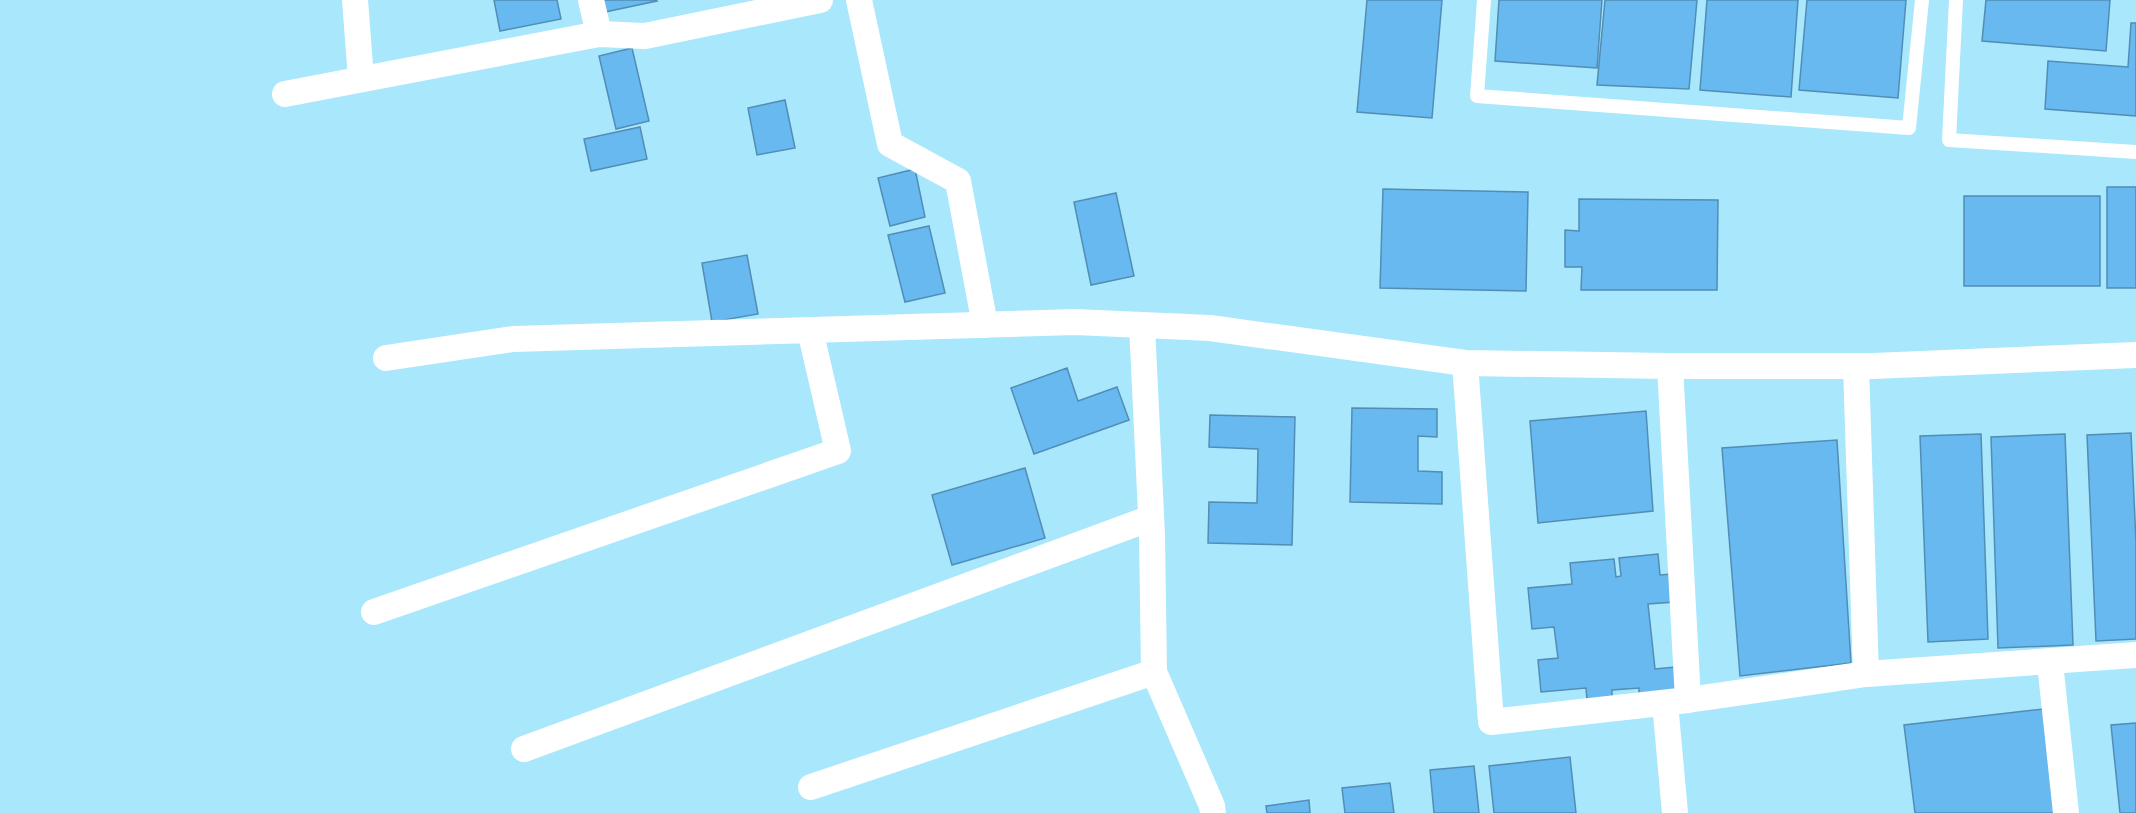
<svg xmlns="http://www.w3.org/2000/svg" width="2136" height="813" viewBox="0 0 2136 813" font-family="Rubik,sans-serif">
  <rect width="100%" height="100%" fill="#a8e7fc"/>
  <path fill="#67b9f0" stroke="#528db5" stroke-width="1.5" d="M494 0H557L561 19 500 31Z
    M597 0H656L657 1 600 13Z
    M1367 0H1442L1432 118 1357 112Z
    M1499 0H1602L1597 68 1495 61Z
    M1605 0H1697L1689 89 1597 85Z
    M1707 0H1798L1791 97 1700 90Z
    M1807 0H1906L1898 98 1799 90Z
    M1986 0H2110L2106 51 1982 41Z
    M2131 23H2136V116L2045 109 2048 61 2128 67Z
    M632 48 649 121 616 129 599 56Z
    M785 100 795 148 757 155 748 108Z
    M640 127 647 159 591 171 584 139Z
    M915 169 925 217 890 226 878 178Z
    M2107 187H2136V288H2107Z
    M1383 189 1528 192 1526 291 1380 288Z
    M1116 193 1134 276 1091 285 1074 202Z
    M1964 196H2100V286H1964Z
    M1579 199 1718 200 1717 290H1581L1582 267H1565V230L1579 231Z
    M929 226 945 293 905 302 888 235Z
    M747 255 758 314 712 322 702 263Z
    M1067 368 1078 401 1117 387 1129 420 1034 454 1011 388Z
    M1352 408 1437 409V437L1418 436V471L1442 472V504L1350 502Z
    M1646 411 1653 511 1538 523 1530 421Z
    M1210 415 1295 417 1292 545 1208 543 1209 502 1257 503 1258 449 1209 447Z
    M2131 433 2136 542V639L2096 641 2087 435Z
    M1981 434 1988 639 1928 642 1920 436Z
    M2065 434 2073 645 1998 648 1991 437Z
    M1837 440 1851 663 1740 676 1722 448Z
    M1025 468 1045 538 952 565 932 495Z
    M1658 554 1660 575 1672 574 1675 602 1648 604 1655 669 1675 667 1678 693 1639 696V688L1612 690V697L1587 700 1586 688 1541 692 1538 660 1558 658 1554 627 1532 629 1528 588 1572 584 1570 563 1614 559 1616 577 1621 576 1619 558Z
    M2043 709 2055 813H1915L1904 725Z
    M2136 723V813H2120L2111 725Z
    M1570 757 1576 813H1494L1489 766Z
    M1474 766 1479 813H1434L1430 770Z
    M1390 783 1394 813H1345L1342 788Z
    M1309 800 1310 813H1267L1266 806Z"/>
  <g fill="none" stroke-linecap="round" stroke-linejoin="round">
    <path stroke="#fff" stroke-width="14" d="M1484 0 1477 96 1909 128 1922 0
      M1956 0 1949 140 2136 152"/>
    <path stroke="#fff" stroke-width="26" d="M355 0 361 79
      M591 0 599 34 645 36 820 0
      M859 0 890 144 958 181 985 325
      M285 94 599 34
      M1142 325 1152 535 1154 672 1212 806 1213 813
      M386 358 513 339 1075 322 1210 328 1465 363 1670 366H1873L2136 355
      M1465 363 1491 722 1688 700 1866 674 2136 655
      M1670 366 1688 700
      M1856 366 1866 674
      M374 612 838 451 810 330
      M2050 663 2066 813
      M1665 703 1675 813
      M524 749 1151 518
      M811 787 1154 672"/>
  </g>
</svg>
